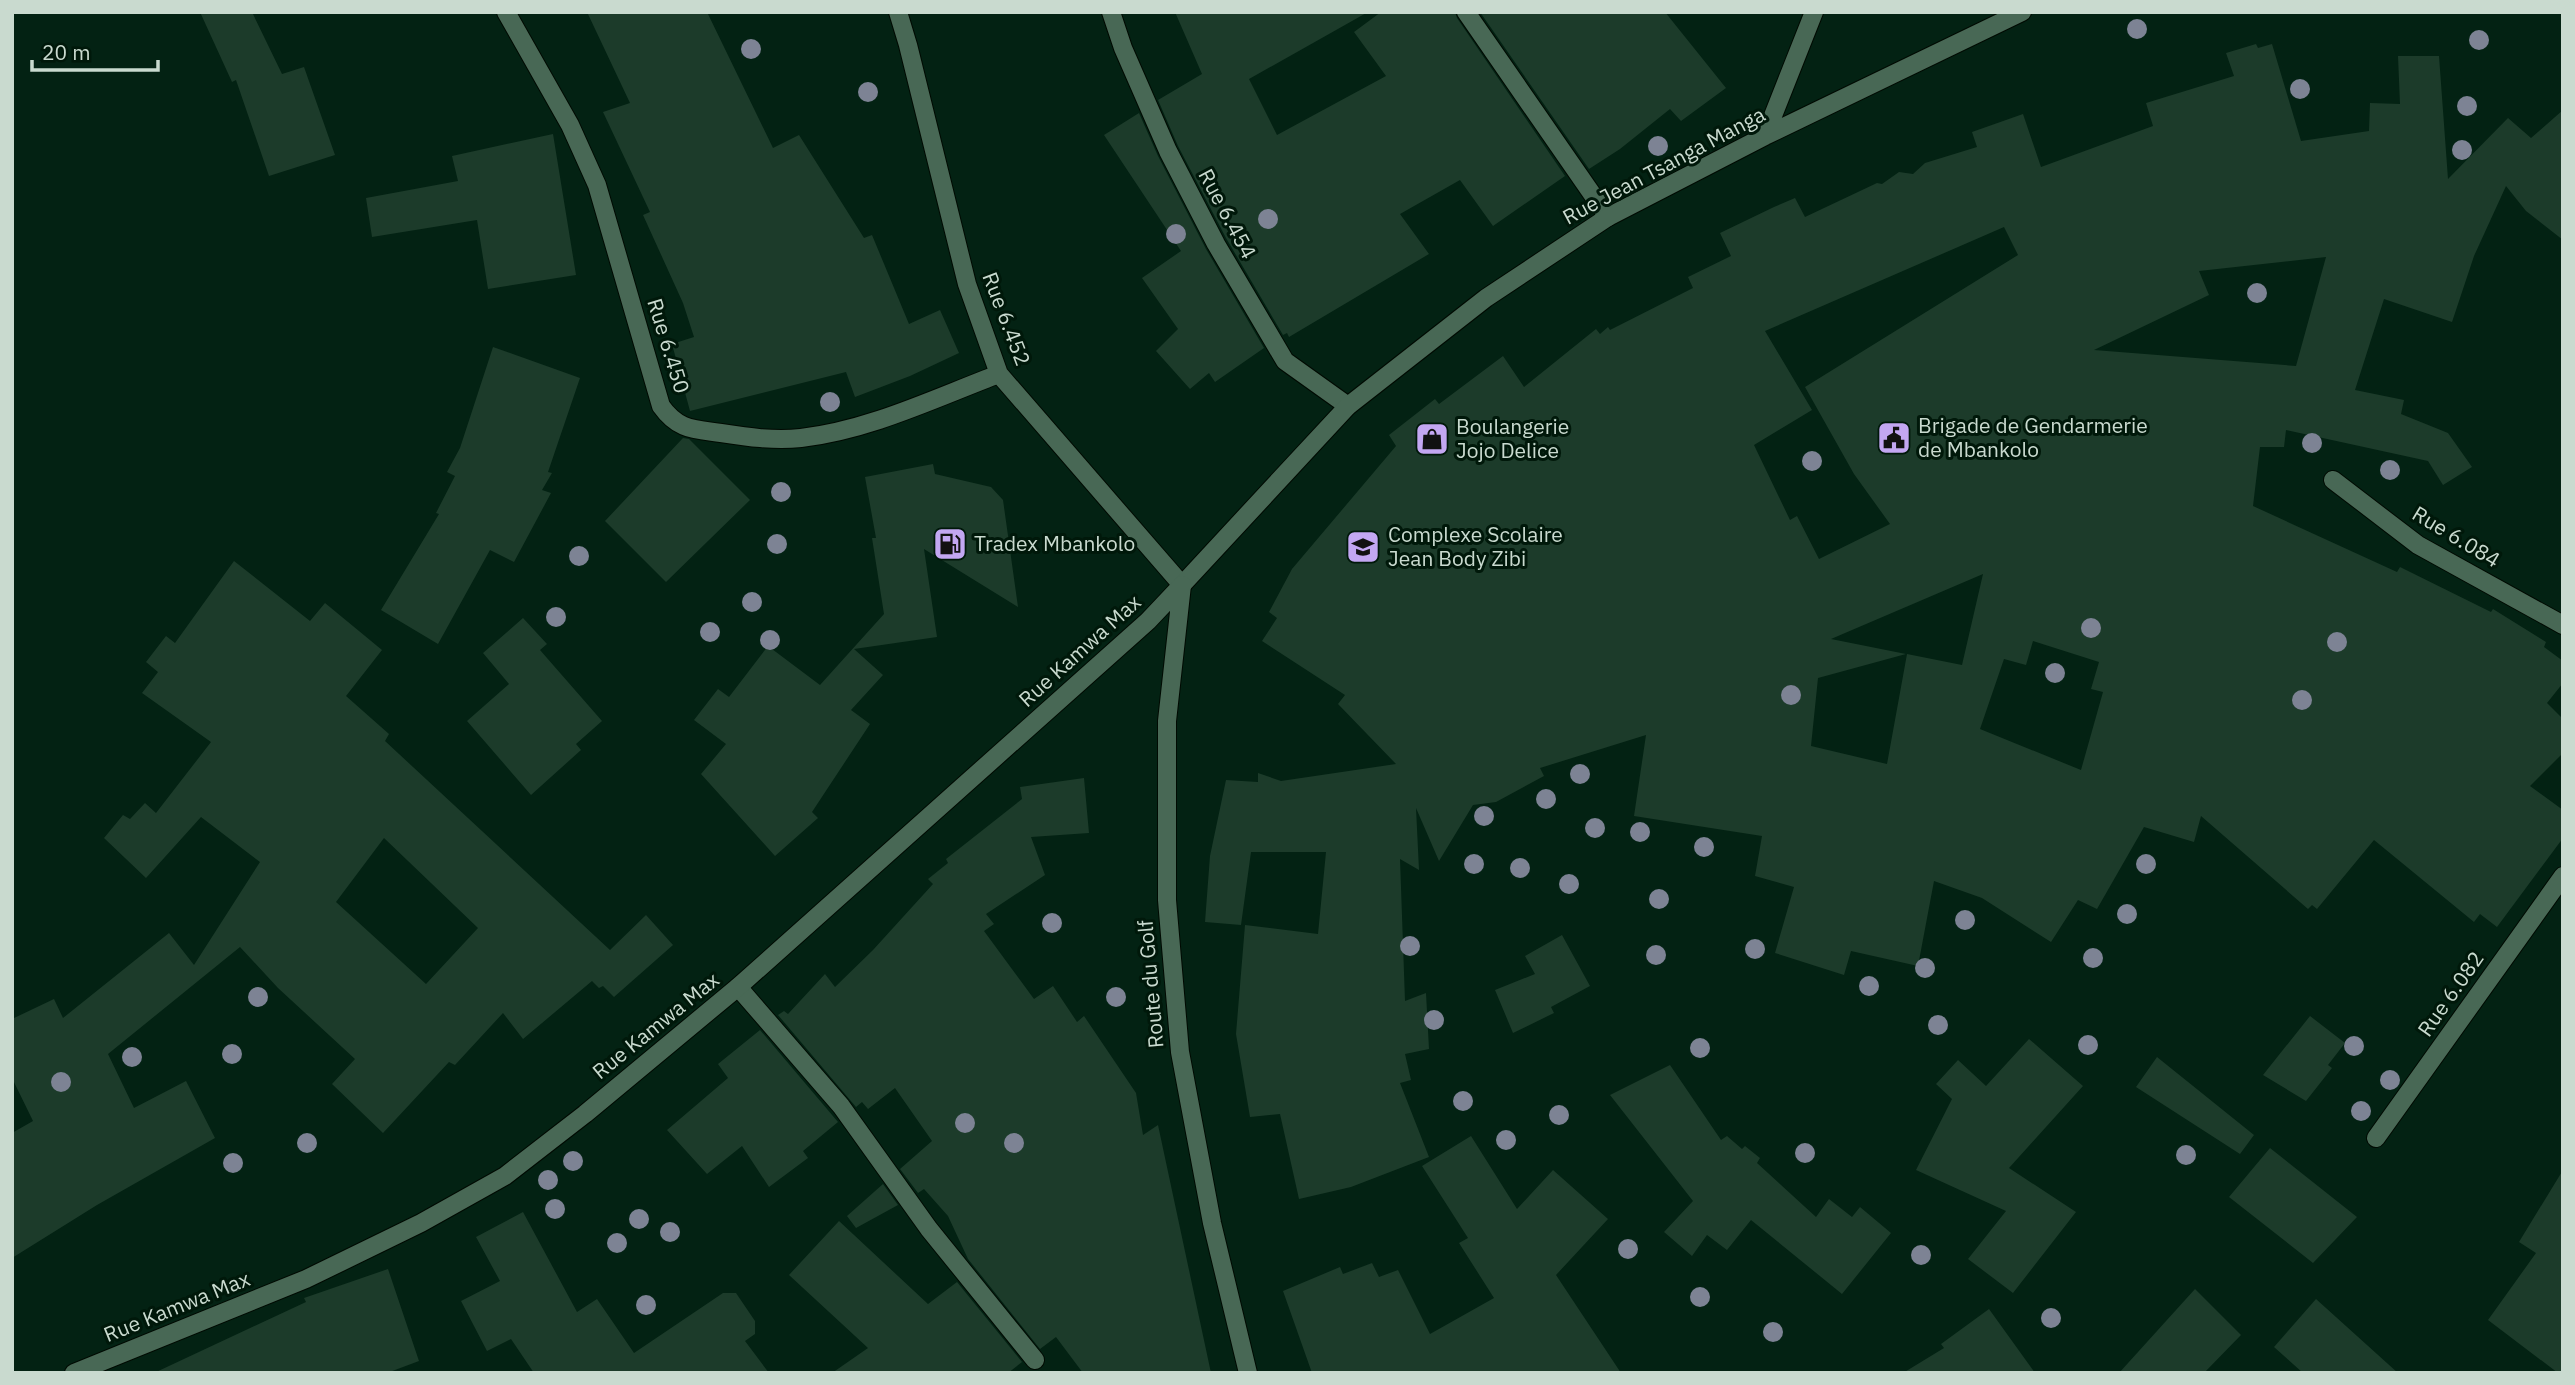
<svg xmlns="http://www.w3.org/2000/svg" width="2575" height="1385" viewBox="0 0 2575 1385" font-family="'IBM Plex Sans',sans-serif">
  <rect width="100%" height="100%" fill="#032213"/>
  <path fill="#1c3b2a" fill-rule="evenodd" d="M200 12H252L282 74 304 67 335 155 269 176 236 80 232 82Z
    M587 12H707L773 148 799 135 864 238 872 235 909 324 940 310 959 353 910 376 855 397 846 372 690 411 672 344 694 337 683 303 643 215 650 212 603 112 630 103Z
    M1175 12H1368L1249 79 1277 135 1386 76 1354 32 1381 12H1455L1457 18 1565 176 1493 226 1460 180 1400 214 1429 254 1289 337 1287 333 1283 335 1226 238 1178 146 1158 100 1202 74Z
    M1480 12H1665L1726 88 1681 121 1670 109 1620 149 1589 169Z
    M2256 44 2258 48 2272 44 2301 141 2369 131 2370 103 2400 104 2398 56H2439L2448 179 2508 118 2531 138 2563 110V240L2526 211 2506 186 2474 256 2452 322 2384 299 2355 390 2404 400 2401 414 2448 433 2472 467 2443 485 2428 461 2286 430 2284 447H2260L2253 506 2397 572 2400 567 2491 612 2493 609 2546 642 2544 647 2563 661V683L2547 703 2563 719V753L2530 786 2563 810V838L2497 927 2480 914 2474 922 2374 840 2317 909 2312 905 2308 909 2201 816 2194 842 2144 827 2097 909 2078 900 2051 942 1982 898 1934 881 1918 966 1851 951 1844 975 1775 953 1794 887 1755 876 1762 836 1634 816 1646 735 1540 768 1544 776 1496 802 1473 805 1439 861 1416 808 1419 870 1400 859 1405 1001 1426 993 1429 1049 1405 1054 1411 1080 1400 1083 1429 1157 1351 1187 1299 1199 1280 1114 1250 1117 1236 1034 1245 925 1318 934 1326 852H1251L1241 925 1205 922 1210 856 1226 780 1258 782V773L1281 781 1396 764 1338 704 1345 695 1262 641 1277 618 1269 612 1292 569 1396 446 1389 435 1435 399 1439 404 1503 356 1524 387 1596 329 1600 334 1608 327 1610 330 1693 288 1688 277 1731 256 1720 233 1774 207 1795 198 1805 217 1877 183 1882 184 1899 172 1913 174 1925 163 1977 147 1972 132 2023 114 2041 167 2153 126 2146 103 2234 76 2226 53ZM2004 227 2018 255 1805 387 1854 474 1890 524 1819 559 1797 516 1790 520 1754 445 1812 410 1765 331ZM2326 257 2296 366 2094 350 2209 295 2199 271ZM1983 574 1962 665 1907 654 1887 764 1811 746 1818 678 1906 654 1831 639ZM2033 641 2099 662 2091 689 2103 692 2081 770 1980 729 2004 659 2026 665Z
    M1139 113 1158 156 1206 249 1264 348 1215 382 1209 373 1190 389 1156 351 1178 329 1142 278 1181 251 1104 135Z
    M553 134 576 275 488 289 477 220 372 237 366 198 458 181 452 156Z
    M493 347 580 378 548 472 552 473 542 490 551 493 514 562 490 550 438 644 381 610 439 514 436 513 455 476 447 472 460 448Z
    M683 438 689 439 750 500 666 582 605 521Z
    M933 464 935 474 991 487 1003 500 1018 607 924 549 937 637 854 649 883 675 851 710 870 724 812 812 818 818 775 856 701 774 726 744 694 720 718 689 729 697 768 646 820 685 884 614 872 538H876L865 477Z
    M234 561 310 621 325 603 382 650 346 696 389 734 385 741 610 950 646 915 673 945 614 997 603 986 599 988 592 981 523 1039 503 1013 455 1065 449 1062 383 1133 332 1084 355 1059 278 988 240 947 108 1054 134 1108 186 1081 215 1138 97 1205 12 1258V1133L33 1121 12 1078V1019L54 999 63 1018 169 933 194 965 260 862 201 817 146 878 104 838 123 815 130 819 145 803 156 813 211 742 142 693 158 672 146 662 166 636 175 643ZM384 838 478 928 426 984 336 902Z
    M523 618 547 644 540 650 602 721 576 744 581 750 531 795 467 721 509 684 483 653Z
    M1084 778 1089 833 1031 837 1045 875 986 914 994 924 984 931 1034 999 1053 986 1077 1022 1084 1016 1136 1093 1143 1135 1158 1125 1211 1373H1083L1056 1337 1040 1349 968 1259 948 1216 924 1189 918 1193 900 1169 932 1141 895 1088 868 1109 862 1102 856 1107 778 1015 784 1011 788 1014 825 974 835 987 873 950 933 884 928 879 948 863 946 859 1022 799 1020 787Z
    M1562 935 1590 986 1551 1007 1554 1013 1513 1033 1495 990 1535 974 1525 956Z
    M2310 1016 2345 1043 2328 1065 2332 1068 2306 1101 2263 1075Z
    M760 1030 838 1122 803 1151 808 1158 769 1187 742 1146 707 1174 667 1130 728 1078 718 1064Z
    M2029 1039 2083 1086 2009 1168 2076 1212 2013 1293 1968 1259 2006 1211 1916 1170 1952 1099 1936 1084 1958 1060 1986 1086Z
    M2157 1057 2254 1135 2240 1154 2136 1087Z
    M1670 1065 1721 1140 1727 1136 1742 1149 1745 1146 1760 1158 1757 1163 1816 1217 1829 1199 1852 1217 1860 1207 1891 1233 1842 1294 1751 1220 1727 1250 1707 1235 1692 1256 1664 1232 1693 1201 1610 1095Z
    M1471 1136 1517 1209 1553 1170 1608 1219 1556 1275 1621 1373H1312L1283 1291 1340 1267 1343 1274 1372 1263 1379 1277 1398 1270 1430 1334 1494 1298 1459 1243 1468 1238 1422 1166Z
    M2270 1148 2357 1217 2313 1263 2229 1197Z
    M2563 1170V1373H2558L2488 1320 2536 1253 2519 1242Z
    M883 1184 898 1205 856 1228 847 1216Z
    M523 1212 577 1312 597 1299 634 1353 723 1293H736L755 1321V1334L745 1341 769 1373H534L511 1339 487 1351 461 1301 500 1281 476 1237Z
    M839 1221 928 1304 957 1282 1022 1362 1008 1373H832L868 1348 789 1275Z
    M388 1269 419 1361 387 1373H154L306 1302 304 1298Z
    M2195 1289 2241 1335 2204 1373H2119Z
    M2316 1299 2398 1373H2303L2274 1347Z
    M1989 1309 2035 1373H1903L1944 1348 1941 1344Z"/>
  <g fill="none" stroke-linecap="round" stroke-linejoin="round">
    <defs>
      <path id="minor" d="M506 12 570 125 597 185 661 406C678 430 693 429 721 433 747 437 774 441 801 438 870 430 935 398 999 374
        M898 12 908 45 967 284 999 374 1182 585
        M1111 12 1123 48 1168 151 1216 244 1285 361 1348 406
        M1466 12 1608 217
        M2333 480 2418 545 2563 625
        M738 987 841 1106 929 1229 1035 1360
        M2376 1138 2563 876"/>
      <path id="tertiary" d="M1765 136 1814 12
        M1182 585 1348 406 1486 298 1608 217 1765 136 2022 12"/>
      <path id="secondary" d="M1182 585 1167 721V900L1180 1052 1212 1223 1248 1373
        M74 1373 306 1279 421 1223 505 1176 585 1114 738 987 1148 621 1182 585"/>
    </defs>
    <use href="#minor" stroke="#000a02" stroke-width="20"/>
    <use href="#tertiary" stroke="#000a02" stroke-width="20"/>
    <use href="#secondary" stroke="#000a02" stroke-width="20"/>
    <use href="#minor" stroke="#486855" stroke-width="18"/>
    <use href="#tertiary" stroke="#486855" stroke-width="18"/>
    <use href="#secondary" stroke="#486855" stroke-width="18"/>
  </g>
  <g fill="#7d8394">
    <circle cx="2137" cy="29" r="10"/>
    <circle cx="2479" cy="40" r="10"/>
    <circle cx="751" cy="49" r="10"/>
    <circle cx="2300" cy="89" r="10"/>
    <circle cx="868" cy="92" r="10"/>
    <circle cx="2467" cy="106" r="10"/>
    <circle cx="1658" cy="146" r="10"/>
    <circle cx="2462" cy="150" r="10"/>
    <circle cx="1268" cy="219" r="10"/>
    <circle cx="1176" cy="234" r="10"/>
    <circle cx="2257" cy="293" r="10"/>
    <circle cx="830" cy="402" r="10"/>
    <circle cx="2312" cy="443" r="10"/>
    <circle cx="1812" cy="461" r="10"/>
    <circle cx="2390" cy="470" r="10"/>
    <circle cx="781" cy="492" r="10"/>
    <circle cx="777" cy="544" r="10"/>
    <circle cx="579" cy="556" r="10"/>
    <circle cx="752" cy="602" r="10"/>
    <circle cx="556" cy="617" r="10"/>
    <circle cx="2091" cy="628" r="10"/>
    <circle cx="710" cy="632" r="10"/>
    <circle cx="770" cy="640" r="10"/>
    <circle cx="2337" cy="642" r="10"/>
    <circle cx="2055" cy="673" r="10"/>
    <circle cx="1791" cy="695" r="10"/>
    <circle cx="2302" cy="700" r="10"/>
    <circle cx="1580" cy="774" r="10"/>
    <circle cx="1546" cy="799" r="10"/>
    <circle cx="1484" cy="816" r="10"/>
    <circle cx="1595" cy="828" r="10"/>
    <circle cx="1640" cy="832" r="10"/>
    <circle cx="1704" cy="847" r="10"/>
    <circle cx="1474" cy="864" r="10"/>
    <circle cx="2146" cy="864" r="10"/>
    <circle cx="1520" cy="868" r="10"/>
    <circle cx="1569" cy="884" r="10"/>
    <circle cx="1659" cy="899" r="10"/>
    <circle cx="2127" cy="914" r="10"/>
    <circle cx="1965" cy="920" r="10"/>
    <circle cx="1052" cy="923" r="10"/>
    <circle cx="1410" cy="946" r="10"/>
    <circle cx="1755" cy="949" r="10"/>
    <circle cx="1656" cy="955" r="10"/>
    <circle cx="2093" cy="958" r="10"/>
    <circle cx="1925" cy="968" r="10"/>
    <circle cx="1869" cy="986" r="10"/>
    <circle cx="258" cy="997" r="10"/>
    <circle cx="1116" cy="997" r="10"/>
    <circle cx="1434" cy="1020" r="10"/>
    <circle cx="1938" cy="1025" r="10"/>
    <circle cx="2088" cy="1045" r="10"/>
    <circle cx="2354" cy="1046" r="10"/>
    <circle cx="1700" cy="1048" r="10"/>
    <circle cx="232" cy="1054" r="10"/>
    <circle cx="132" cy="1057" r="10"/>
    <circle cx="2390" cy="1080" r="10"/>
    <circle cx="61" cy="1082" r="10"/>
    <circle cx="1463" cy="1101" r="10"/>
    <circle cx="2361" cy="1111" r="10"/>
    <circle cx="1559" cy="1115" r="10"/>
    <circle cx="965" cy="1123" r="10"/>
    <circle cx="1506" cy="1140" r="10"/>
    <circle cx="307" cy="1143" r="10"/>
    <circle cx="1014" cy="1143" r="10"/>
    <circle cx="1805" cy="1153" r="10"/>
    <circle cx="2186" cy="1155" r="10"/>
    <circle cx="573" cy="1161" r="10"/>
    <circle cx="233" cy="1163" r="10"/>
    <circle cx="548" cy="1180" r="10"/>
    <circle cx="555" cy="1209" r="10"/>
    <circle cx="639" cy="1219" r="10"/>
    <circle cx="670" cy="1232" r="10"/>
    <circle cx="617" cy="1243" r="10"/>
    <circle cx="1628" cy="1249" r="10"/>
    <circle cx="1921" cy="1255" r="10"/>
    <circle cx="1700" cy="1297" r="10"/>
    <circle cx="646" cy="1305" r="10"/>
    <circle cx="2051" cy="1318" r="10"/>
    <circle cx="1773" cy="1332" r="10"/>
  </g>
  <defs>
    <symbol id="civic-square" viewBox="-11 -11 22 22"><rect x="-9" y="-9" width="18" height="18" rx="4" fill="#c3a7f2" stroke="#00180a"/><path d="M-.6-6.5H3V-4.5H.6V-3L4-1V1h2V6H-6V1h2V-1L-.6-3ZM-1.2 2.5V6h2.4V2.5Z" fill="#111"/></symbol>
    <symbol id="shop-square" viewBox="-11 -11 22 22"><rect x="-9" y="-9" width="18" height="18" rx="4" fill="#c3a7f2" stroke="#00180a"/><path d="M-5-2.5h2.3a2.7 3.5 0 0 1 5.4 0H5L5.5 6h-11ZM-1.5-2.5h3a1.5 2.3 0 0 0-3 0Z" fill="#111"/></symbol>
    <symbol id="fuel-square" viewBox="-11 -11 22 22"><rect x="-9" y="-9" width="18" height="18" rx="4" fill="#c3a7f2" stroke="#00180a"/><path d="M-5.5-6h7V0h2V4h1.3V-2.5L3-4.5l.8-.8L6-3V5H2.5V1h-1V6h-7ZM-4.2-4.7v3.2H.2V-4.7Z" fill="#111"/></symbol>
    <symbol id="school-square" viewBox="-11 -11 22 22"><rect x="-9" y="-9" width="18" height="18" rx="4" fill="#c3a7f2" stroke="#00180a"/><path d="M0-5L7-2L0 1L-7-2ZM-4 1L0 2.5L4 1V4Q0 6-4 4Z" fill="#111"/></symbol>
  </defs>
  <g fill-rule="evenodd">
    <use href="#civic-square" x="1875" y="419" width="38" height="38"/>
    <use href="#shop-square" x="1413" y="420" width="38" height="38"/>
    <use href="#fuel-square" x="931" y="525" width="38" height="38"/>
    <use href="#school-square" x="1344" y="528" width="38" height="38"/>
  </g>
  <g text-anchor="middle" stroke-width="6" stroke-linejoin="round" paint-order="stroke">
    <g font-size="21" fill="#c9dacf" stroke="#00180a">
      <text transform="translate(1664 166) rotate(-28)" y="7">Rue Jean Tsanga Manga</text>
      <text transform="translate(1227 214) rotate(62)" y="7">Rue 6.454</text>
      <text transform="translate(1006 319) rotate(69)" y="7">Rue 6.452</text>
      <text transform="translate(668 346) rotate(73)" y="7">Rue 6.450</text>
      <text transform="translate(2456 537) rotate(31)" y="7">Rue 6.084</text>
      <text transform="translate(1080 651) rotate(-42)" y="7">Rue Kamwa Max</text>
      <text transform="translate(1151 984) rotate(-95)" y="7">Route du Golf</text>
      <text transform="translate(2451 994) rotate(-55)" y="7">Rue 6.082</text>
      <text transform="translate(656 1026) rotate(-39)" y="7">Rue Kamwa Max</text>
      <text transform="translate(177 1307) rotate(-22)" y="7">Rue Kamwa Max</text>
    </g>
    <g font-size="21" fill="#c9dacf" stroke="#00180a" text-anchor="start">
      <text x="1918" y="433">Brigade de Gendarmerie<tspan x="1918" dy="24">de Mbankolo</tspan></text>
      <text x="1456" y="434">Boulangerie<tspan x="1456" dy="24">Jojo Delice</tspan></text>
      <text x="1388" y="542">Complexe Scolaire<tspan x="1388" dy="24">Jean Body Zibi</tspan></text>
      <text x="974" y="551">Tradex Mbankolo</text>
    </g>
  </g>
  <rect width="2575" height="1385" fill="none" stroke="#c9dacf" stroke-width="28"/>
  <path d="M32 60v10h126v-10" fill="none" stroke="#c9dacf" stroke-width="3.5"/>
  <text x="42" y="60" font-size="21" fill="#c9dacf" stroke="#00180a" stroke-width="5" paint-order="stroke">20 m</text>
</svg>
